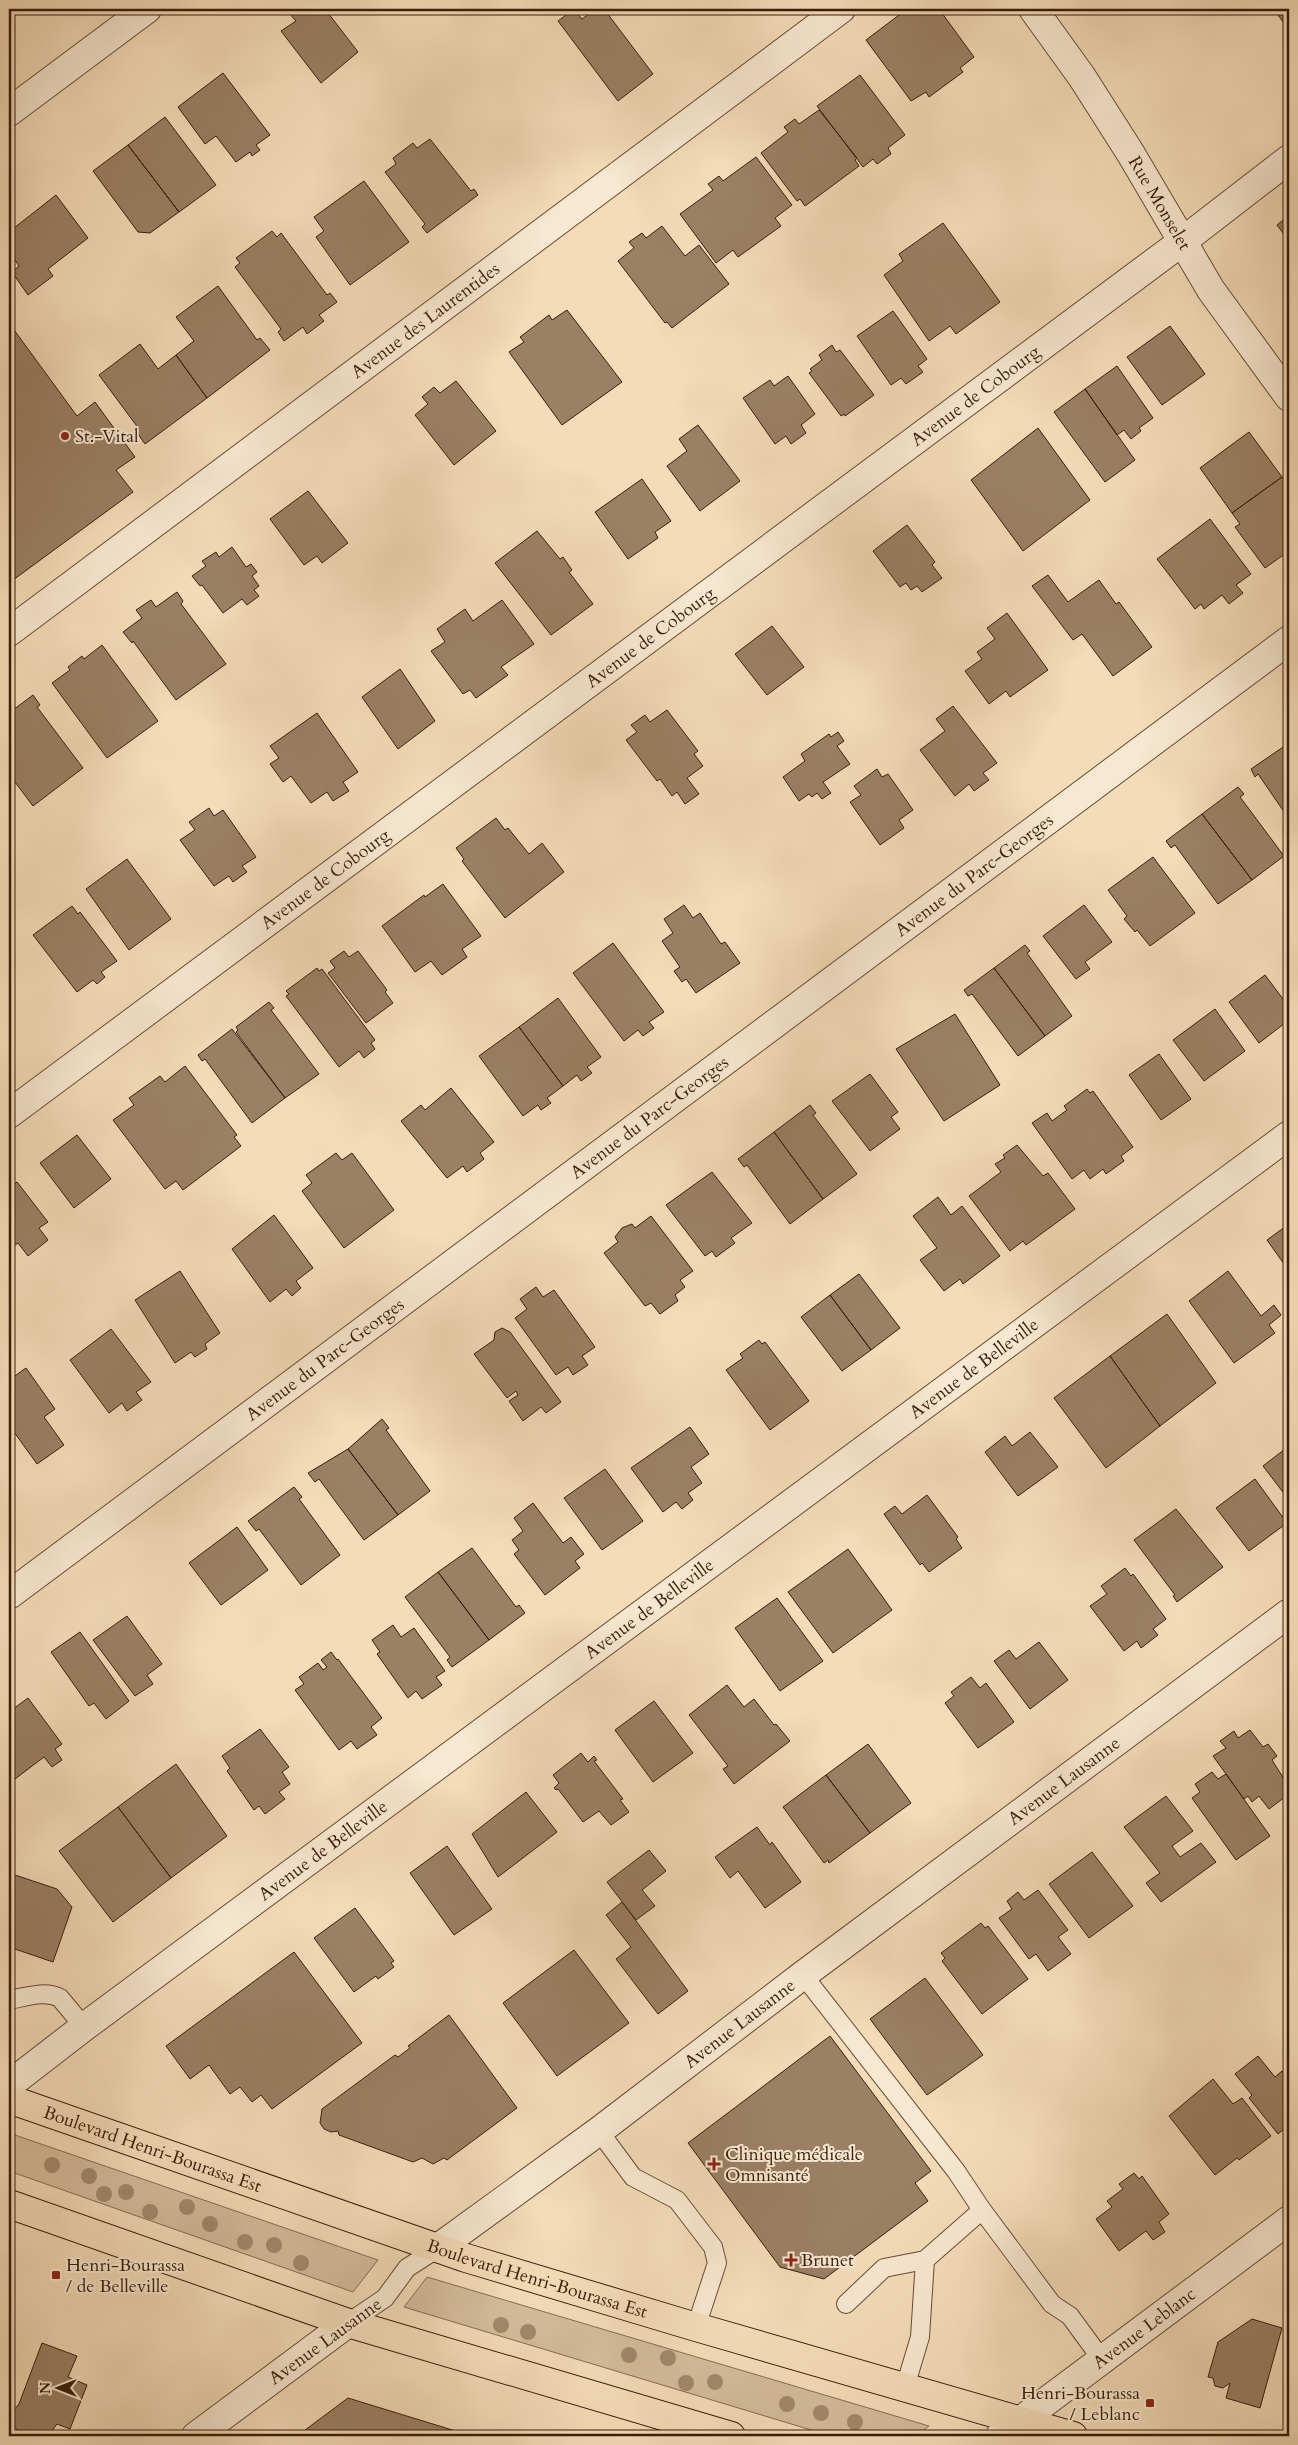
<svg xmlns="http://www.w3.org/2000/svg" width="1298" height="2445" viewBox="0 0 1298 2445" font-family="Cardo,serif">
  <rect width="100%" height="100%" fill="#f4dcb8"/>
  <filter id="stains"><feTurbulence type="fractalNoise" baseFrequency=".004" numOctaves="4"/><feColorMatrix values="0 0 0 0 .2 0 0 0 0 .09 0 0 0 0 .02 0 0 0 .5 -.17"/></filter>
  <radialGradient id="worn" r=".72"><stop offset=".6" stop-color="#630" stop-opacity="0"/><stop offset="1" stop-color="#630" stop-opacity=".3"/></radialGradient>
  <path fill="#d4bc9b" stroke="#866c53" d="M9 2133 378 2260 353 2292 9 2171Z
    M427 2277 929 2426 915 2436H831L404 2307Z"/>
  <path fill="#9a8065" stroke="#381d0b" d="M296 9H304L307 12 312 9H325L358 52 321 83 281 31 296 21 289 13Z
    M574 9 582 19 596 9H604L653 74 618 101 558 21Z
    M907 9H939L974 57 960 68 963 72 929 97 926 92 911 101 866 40Z
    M1276 9H1289V30L1278 15 1280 13Z
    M223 73 270 135 256 145 260 150 252 156 250 152 236 162 216 136 205 144 178 107Z
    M860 75 905 135 888 148 891 154 877 164 873 159 863 167 817 106Z
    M819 110 857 158 855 160 859 166 805 206 800 199 797 201 761 153 788 132 784 127 795 119 799 124Z
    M165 117 216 185 179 212 128 145Z
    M430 139 471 191 474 189 478 195 427 233 422 227 425 224 385 172 396 164 393 158 413 143 417 148Z
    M128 145 179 212 150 233 138 232 93 171Z
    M756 157 792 205 775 218 781 226 738 257 733 250 716 263 680 214 713 190 708 184 719 176 723 181Z
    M364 181 409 242 350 285 316 237 324 231 314 217Z
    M56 195 88 238 48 269 53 276 28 295 12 272 19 266 9 251V232Z
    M1289 215V241L1277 225Z
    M943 223 1000 302 956 334 950 326 929 341 884 275 903 261 899 254Z
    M662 226 685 256 699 245 729 284 672 328 667 322 665 323 618 261 634 248 629 242 642 233 646 238Z
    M272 231 277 237 281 233 327 295 330 293 337 302 319 315 324 321 307 334 303 327 284 341 278 332 281 329 235 267 240 263 236 258Z
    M218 286 257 340 260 338 270 350 207 398 176 355 194 341 176 317Z
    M567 310 622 382 562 425 509 352 524 342 520 337 549 315 552 320Z
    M893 311 927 359 918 366 923 372 906 384 901 378 891 385 857 336Z
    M9 323 77 416 95 402 135 457 116 470 133 492 9 583Z
    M1170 326 1205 374 1162 405 1127 357Z
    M140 344 158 369 176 355 207 398 145 444 136 431 139 429 99 375Z
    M832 345 836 352 840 350 874 395 845 416 844 414 841 416 809 373 812 371 810 369 822 360 819 355Z
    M1117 366 1153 418 1139 428 1141 431 1131 439 1124 430 1117 435 1085 389Z
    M788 376 815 414 801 425 806 433 791 444 786 436 775 444 743 398 770 380 774 386Z
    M456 381 496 431 454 465 415 415 428 404 422 397 434 387 440 393Z
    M1085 389 1135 460 1105 482 1054 412Z
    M698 425 740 481 700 511 667 466 687 451 679 439Z
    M1038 428 1090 500 1023 551 971 480Z
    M1249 432 1282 477 1232 513 1200 468Z
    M1282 477 1289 487V551L1265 568 1235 527 1240 524 1232 513Z
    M642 479 671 521 655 532 658 538 628 559 595 512Z
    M308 491 348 543 322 563 317 556 304 565 270 519Z
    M1210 519 1251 574 1236 585 1243 593 1229 604 1222 595 1204 609 1201 604 1195 609 1157 559Z
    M907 525 935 562 932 565 942 578 922 592 917 586 911 590 906 583 900 587 873 551Z
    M537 531 560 559 563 557 572 570 569 572 593 604 551 635 495 563Z
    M232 547 246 567 251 564 257 572 252 576 259 586 254 590 259 596 247 605 242 599 223 613 202 585 200 586 192 576 206 566 202 561 216 552 219 557Z
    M1048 575 1068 602 1099 580 1116 604 1119 602 1152 647 1113 676 1082 634 1073 640 1032 586Z
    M177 592 183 601 181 604 226 664 176 700 133 641 132 643 123 632 142 618 136 610 151 600 156 607Z
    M502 600 534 644 501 667 508 675 476 698 470 690 463 694 431 651 445 642 437 629 465 609 473 621Z
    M1007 613 1048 670 1010 697 1006 691 989 704 965 671 982 659 977 652 995 639 987 628Z
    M772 626 804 667 767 695 735 654Z
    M102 645 158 721 107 758 52 683 70 670 68 667 82 656 84 659Z
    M400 669 435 721 398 749 362 697Z
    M33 695 40 705 37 707 83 768 33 806 9 774V704L13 710Z
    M953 706 997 763 983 773 989 780 974 791 969 784 955 796 920 750 945 731 936 719Z
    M667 710 698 751 694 754 703 766 687 778 699 794 685 804 677 792 672 796 660 779 657 781 626 740 637 732 631 725 645 715 650 722Z
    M317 713 358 772 343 782 349 791 333 801 327 792 311 803 291 776 283 782 270 764 279 758 270 746Z
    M838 732 844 741 837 746 850 764 823 782 831 793 822 799 817 793 812 797 809 794 799 801 783 777 805 761 801 754 829 734 831 737Z
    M1289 743V819L1258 774 1255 777 1251 769Z
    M877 769 882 777 888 774 913 810 899 820 904 828 880 845 850 802 861 795 854 786Z
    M1238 787 1244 794 1240 797 1284 856 1252 880 1202 814Z
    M209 808 214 816 223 810 256 857 242 866 247 872 233 882 229 876 214 886 180 840 195 830 189 822Z
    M1202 814 1252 880 1218 904 1175 845 1171 848 1166 841Z
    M496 818 505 830 508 828 529 854 542 843 564 872 505 918 462 861 464 859 456 848Z
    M1153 857 1195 913 1150 946 1137 930 1135 932 1124 919 1127 916 1108 890Z
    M127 859 171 919 129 950 86 889Z
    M443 884 481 936 462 949 467 957 442 975 431 961 415 972 382 926 424 895 425 897Z
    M684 905 693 918 700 913 721 944 725 942 740 963 696 993 686 979 682 982 674 971 680 967 662 941 673 933 664 919Z
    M1084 905 1112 942 1085 962 1090 969 1076 979 1043 936Z
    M72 906 78 914 80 912 117 961 101 972 105 977 97 984 93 980 77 992 33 935Z
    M613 943 664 1012 649 1022 654 1028 643 1036 638 1030 624 1041 573 973Z
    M1025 945 1030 951 1027 953 1072 1016 1045 1036 994 968Z
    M344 951 349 957 358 951 387 990 385 992 393 1003 366 1023 328 973 335 968 330 961Z
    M317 968 319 971 322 969 375 1040 371 1043 375 1049 364 1058 359 1051 339 1067 286 996 289 994 286 991Z
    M994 968 1045 1036 1018 1056 972 994 968 996 964 990Z
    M1265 975 1289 1007V1020L1259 1043 1229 1002Z
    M558 998 601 1057 587 1067 592 1073 581 1081 577 1075 563 1086 519 1027Z
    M269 1002 274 1008 271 1010 319 1074 285 1098 236 1032 238 1030 236 1027Z
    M1215 1009 1245 1051 1204 1081 1173 1040Z
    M955 1014 1000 1085 944 1121 896 1049Z
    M519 1027 563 1086 547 1098 551 1103 541 1110 538 1105 523 1116 479 1056Z
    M232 1029 285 1098 252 1123 205 1059 202 1061 198 1055Z
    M1159 1054 1191 1099 1161 1120 1129 1075Z
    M185 1066 237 1135 234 1137 241 1146 183 1190 176 1181 165 1189 113 1120 134 1105 129 1098 160 1076 165 1082Z
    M870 1074 898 1112 891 1117 900 1129 870 1151 832 1101Z
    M451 1088 494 1142 480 1153 484 1159 467 1172 463 1166 447 1178 401 1121 421 1105 425 1110Z
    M1087 1089 1090 1093 1093 1091 1133 1147 1121 1156 1124 1161 1106 1174 1103 1169 1090 1179 1084 1170 1072 1179 1032 1123 1047 1113 1052 1121 1067 1110 1064 1106Z
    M810 1105 816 1113 813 1115 857 1174 823 1199 774 1132Z
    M774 1132 823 1199 790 1224 747 1165 744 1167 738 1159Z
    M77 1135 111 1179 74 1208 40 1163Z
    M1017 1145 1043 1176 1048 1173 1075 1209 1026 1245 1023 1241 1010 1251 969 1196 1001 1172 995 1164 1005 1158 1003 1155Z
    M336 1153 342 1160 352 1153 394 1210 344 1248 302 1191 312 1183 306 1175Z
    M712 1172 752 1223 731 1238 735 1243 716 1257 712 1251 705 1256 666 1205Z
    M17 1182 48 1222 39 1228 48 1240 28 1256 18 1243 11 1248 9 1245V1188Z
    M938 1197 951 1215 962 1206 1000 1256 963 1284 960 1279 944 1291 920 1260 937 1248 913 1216Z
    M274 1215 313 1268 296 1281 301 1288 292 1296 286 1289 270 1302 232 1249Z
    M651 1216 693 1271 680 1280 685 1287 675 1295 678 1301 660 1314 651 1303 645 1306 604 1253 618 1242 615 1237 622 1228 632 1224 635 1228Z
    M1289 1224V1271L1267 1240Z
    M180 1271 220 1333 205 1344 207 1349 195 1357 191 1352 175 1363 135 1300Z
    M1228 1271 1261 1316 1274 1305 1281 1315 1269 1325 1275 1333 1234 1363 1189 1301Z
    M859 1274 900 1328 871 1350 830 1295Z
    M536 1287 543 1297 554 1290 595 1347 582 1356 588 1365 573 1375 568 1367 556 1375 515 1318 527 1309 520 1299Z
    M830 1295 871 1350 842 1371 801 1317Z
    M1167 1314 1216 1383 1160 1426 1110 1356Z
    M502 1328 510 1332 561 1402 546 1413 541 1407 523 1421 509 1401 518 1395 516 1391 507 1398 474 1354 494 1340 495 1332Z
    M111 1329 151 1382 136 1392 142 1400 127 1411 122 1403 109 1413 70 1360Z
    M759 1340 762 1344 765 1342 809 1401 770 1430 726 1370 743 1358 740 1354Z
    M1110 1356 1160 1426 1106 1468 1054 1398Z
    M26 1368 55 1409 44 1417 64 1445 37 1464 9 1425V1380Z
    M382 1419 389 1428 386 1430 430 1491 398 1515 348 1449Z
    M690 1427 709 1454 691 1467 702 1483 688 1493 693 1500 682 1509 676 1502 663 1512 631 1468Z
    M1030 1432 1058 1467 1018 1496 985 1452 1005 1436 1012 1446Z
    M1289 1446V1500L1263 1466Z
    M348 1449 398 1515 364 1540 319 1479 315 1482 308 1473Z
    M605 1469 643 1521 602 1550 564 1498Z
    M9 1474 15 1483 9 1488Z
    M1255 1479 1287 1523 1249 1551 1216 1508Z
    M294 1487 302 1497 299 1499 340 1555 301 1585 259 1529 256 1531 248 1521Z
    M927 1495 958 1537 956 1539 962 1548 929 1572 922 1563 920 1565 884 1514 895 1506 902 1514Z
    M533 1503 563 1543 571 1537 584 1554 575 1561 580 1568 545 1595 514 1554 519 1550 512 1540 523 1531 514 1518Z
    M1176 1509 1223 1567 1177 1602 1173 1596 1175 1595 1134 1540Z
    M237 1527 268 1570 221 1605 189 1563Z
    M472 1548 516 1607 519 1605 525 1613 489 1640 438 1572Z
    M848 1549 892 1610 833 1653 788 1592Z
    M1125 1568 1131 1576 1133 1574 1166 1619 1153 1629 1158 1635 1141 1648 1137 1641 1124 1651 1090 1606 1107 1594 1101 1586Z
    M438 1572 489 1640 452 1667 447 1660 450 1657 405 1597Z
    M777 1598 823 1661 780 1691 735 1628Z
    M127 1616 162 1664 147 1675 153 1684 135 1696 93 1640Z
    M393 1625 401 1637 414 1628 445 1671 436 1677 442 1685 422 1699 416 1691 408 1698 377 1654 380 1652 372 1640Z
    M80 1632 129 1701 106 1719 94 1703 89 1706 51 1652Z
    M1039 1642 1068 1680 1030 1709 994 1661 1009 1650 1016 1659Z
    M331 1652 337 1660 338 1659 382 1718 371 1727 377 1735 357 1749 351 1741 339 1750 295 1690 304 1684 299 1677 318 1663 323 1670 327 1667 321 1660Z
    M971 1677 980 1688 986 1683 1014 1722 978 1748 945 1703 954 1696 951 1692Z
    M727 1685 744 1707 754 1699 774 1725 776 1724 790 1741 734 1784 723 1769 728 1766 689 1715Z
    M28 1698 62 1744 55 1749 62 1760 52 1767 44 1757 15 1779 9 1770V1712Z
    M654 1701 693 1753 653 1782 615 1730Z
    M260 1729 289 1767 282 1772 290 1784 279 1792 285 1799 265 1814 259 1806 254 1810 227 1771 230 1768 222 1756Z
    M1250 1730 1263 1747 1268 1744 1277 1756 1272 1760 1289 1787V1794L1269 1809 1259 1796 1252 1802 1248 1796 1244 1799 1213 1756 1226 1748 1220 1741 1234 1731 1238 1738Z
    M868 1744 911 1803 870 1833 826 1775Z
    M581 1753 588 1762 594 1756 597 1760 594 1761 623 1799 620 1800 629 1812 611 1825 599 1811 583 1822 558 1789 556 1790 554 1788 559 1783 553 1775Z
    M176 1764 227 1836 171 1878 118 1807Z
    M1212 1772 1218 1779 1226 1774 1270 1836 1236 1860 1192 1798 1200 1792 1195 1784Z
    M826 1775 870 1833 829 1863 828 1860 824 1863 783 1807Z
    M526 1792 557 1832 498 1877 472 1834Z
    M1166 1796 1193 1831 1172 1846 1180 1857 1201 1843 1216 1862 1161 1902 1146 1883 1160 1873 1124 1827Z
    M118 1807 171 1878 113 1922 59 1851Z
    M757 1827 770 1845 772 1842 801 1882 765 1908 738 1871 730 1878 715 1857Z
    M447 1846 492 1909 454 1935 410 1873Z
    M649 1850 666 1871 642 1890 655 1906 636 1920 607 1882Z
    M1092 1852 1133 1906 1089 1938 1049 1884Z
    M9 1873 57 1889 72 1907 53 1962 9 1947Z
    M1038 1890 1068 1930 1058 1937 1071 1954 1048 1971 1036 1954 1029 1959 999 1918 1012 1909 1007 1901 1018 1892 1024 1900Z
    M622 1902 688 1991 658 2014 616 1959 631 1947 606 1915Z
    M355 1908 394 1961 391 1963 394 1967 378 1979 376 1976 354 1992 314 1938Z
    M981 1923 985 1928 988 1926 1028 1979 982 2014 942 1961 945 1958 941 1953Z
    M574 1950 629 2023 557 2076 503 2003Z
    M294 1952 362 2043 272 2109 261 2095 252 2102 240 2087 230 2094 209 2065 190 2079 166 2046Z
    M925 1978 983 2055 927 2095 870 2019Z
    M449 2015 517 2108 447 2160 444 2158 433 2164 422 2158 413 2162 339 2135 338 2131 331 2132 324 2129 320 2123 322 2109 395 2055 398 2057 410 2048 408 2046Z
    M830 2036 931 2171 915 2183 928 2201 824 2279 780 2267 688 2143Z
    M1258 2056 1275 2077 1282 2071 1289 2080V2125L1278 2134 1249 2098 1252 2095 1235 2074Z
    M1213 2079 1233 2104 1242 2098 1271 2136 1239 2160 1237 2158 1215 2175 1169 2116Z
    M1134 2173 1139 2179 1142 2176 1169 2214 1159 2222 1165 2232 1153 2240 1146 2231 1119 2251 1096 2219 1112 2207 1107 2201 1123 2189 1119 2184Z
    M1252 2319 1282 2328 1260 2408 1226 2398 1230 2383 1223 2388 1215 2386 1213 2378 1208 2377 1218 2342Z
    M42 2343 77 2356 68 2377 87 2385 70 2429 57 2424 48 2436H22L9 2420V2416L19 2404Z
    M348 2398 472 2436H297Z"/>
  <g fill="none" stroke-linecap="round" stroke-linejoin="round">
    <defs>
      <path id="lane" d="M803 1975 956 2171 982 2210
        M9 2000C26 1997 45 1990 60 1998L84 2027
        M599 2131 633 2177 677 2200 713 2247 717 2263 696 2327
        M846 2304 884 2268 925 2260
        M348 2323 385 2298 407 2268 438 2248
        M905 2387 920 2337 925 2260 982 2210 1052 2304 1070 2316 1103 2361"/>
      <g id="street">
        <path id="s1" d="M1033 9 1082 77 1131 154 1211 290 1289 397"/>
        <path d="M9 112 147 9"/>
        <path id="s2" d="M9 632 841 9"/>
        <path id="s3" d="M9 1114 1183 241 1289 159"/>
        <path id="s4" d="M9 1595 1289 640"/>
        <path id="s5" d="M9 2085 84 2027 1289 1135"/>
        <path id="s6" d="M438 2248 599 2131 803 1975 1289 1613"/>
        <path d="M196 2436 348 2323"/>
        <path id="s7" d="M1000 2436 1289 2220"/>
      </g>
      <g id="primary">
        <path id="s8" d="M9 2099 466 2258 696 2327 1073 2436"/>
        <path d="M9 2204 348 2323 731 2436"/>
      </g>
    </defs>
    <use href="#lane" stroke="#674d36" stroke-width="20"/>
    <use href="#street" stroke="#674d36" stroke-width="30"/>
    <use href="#primary" stroke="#381d0b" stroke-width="30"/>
    <use href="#lane" stroke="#f8e8d1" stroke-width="18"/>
    <use href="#street" stroke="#f8e8d1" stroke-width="28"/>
    <use href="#primary" stroke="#f4dcb8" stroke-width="28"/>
  </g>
  <g fill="#a2896d">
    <circle cx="52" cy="2165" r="8"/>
    <circle cx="89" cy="2176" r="8"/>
    <circle cx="126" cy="2192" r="8"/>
    <circle cx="104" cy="2194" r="8"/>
    <circle cx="187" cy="2207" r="8"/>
    <circle cx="150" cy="2212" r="8"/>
    <circle cx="210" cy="2224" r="8"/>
    <circle cx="245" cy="2242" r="8"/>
    <circle cx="274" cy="2245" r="8"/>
    <circle cx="301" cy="2263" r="8"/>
    <circle cx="501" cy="2325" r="8"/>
    <circle cx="528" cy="2332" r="8"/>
    <circle cx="629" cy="2355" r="8"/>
    <circle cx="668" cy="2358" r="8"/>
    <circle cx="715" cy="2382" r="8"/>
    <circle cx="686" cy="2383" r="8"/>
    <circle cx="787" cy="2404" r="8"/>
    <circle cx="821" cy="2413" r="8"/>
    <circle cx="855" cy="2422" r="8"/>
  </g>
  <g fill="#8f2418" stroke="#f8e8d1" stroke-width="2">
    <circle cx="65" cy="436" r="5"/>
    <path d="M711.5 2156.5h5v5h5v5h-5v5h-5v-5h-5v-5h5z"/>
    <path d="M788.5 2252.5h5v5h5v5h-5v5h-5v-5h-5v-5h5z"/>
    <rect x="51" y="2270" width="10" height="10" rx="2.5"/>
    <rect x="1145" y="2398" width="10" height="10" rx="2.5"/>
  </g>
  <g text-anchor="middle" stroke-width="4" stroke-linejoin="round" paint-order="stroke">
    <g font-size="18" fill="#381d0b" stroke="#f8e8d1">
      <text dy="6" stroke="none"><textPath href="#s1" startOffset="232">Rue Monselet</textPath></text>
      <text dy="6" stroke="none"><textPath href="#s2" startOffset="520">Avenue des Laurentides</textPath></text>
      <text dy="6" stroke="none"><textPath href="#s3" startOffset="1204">Avenue de Cobourg</textPath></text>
      <text dy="6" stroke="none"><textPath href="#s3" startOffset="799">Avenue de Cobourg</textPath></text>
      <text dy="6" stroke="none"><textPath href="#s4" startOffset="1204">Avenue du Parc-Georges</textPath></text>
      <text dy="6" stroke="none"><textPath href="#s3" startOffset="394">Avenue de Cobourg</textPath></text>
      <text dy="6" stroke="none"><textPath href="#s4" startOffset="799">Avenue du Parc-Georges</textPath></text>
      <text dy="6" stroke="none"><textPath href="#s4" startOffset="394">Avenue du Parc-Georges</textPath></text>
      <text dy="6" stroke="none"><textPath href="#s5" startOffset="1202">Avenue de Belleville</textPath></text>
      <text dy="6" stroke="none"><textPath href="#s5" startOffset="798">Avenue de Belleville</textPath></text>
      <text dy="6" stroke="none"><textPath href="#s6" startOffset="781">Avenue Lausanne</textPath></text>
      <text dy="6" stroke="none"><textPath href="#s5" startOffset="392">Avenue de Belleville</textPath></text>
      <text dy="6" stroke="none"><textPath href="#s6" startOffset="376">Avenue Lausanne</textPath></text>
      <text dy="6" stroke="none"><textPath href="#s8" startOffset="152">Boulevard Henri-Bourassa Est</textPath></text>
      <text dy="6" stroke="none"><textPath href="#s8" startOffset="558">Boulevard Henri-Bourassa Est</textPath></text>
      <text dy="6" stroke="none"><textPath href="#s7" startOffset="180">Avenue Leblanc</textPath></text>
      <text transform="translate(325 2341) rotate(-36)" y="6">Avenue Lausanne</text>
    </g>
    <g font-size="18" fill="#381d0b" stroke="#f8e8d1" text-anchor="start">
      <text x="75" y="442">St.-Vital</text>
      <text x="725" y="2160">Clinique médicale<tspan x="725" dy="21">Omnisanté</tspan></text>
      <text x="801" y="2266">Brunet</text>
      <text x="66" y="2271">Henri-Bourassa<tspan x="66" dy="21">/ de Belleville</tspan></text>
      <text x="1140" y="2399" text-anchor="end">Henri-Bourassa<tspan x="1140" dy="21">/ Leblanc</tspan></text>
    </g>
  </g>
  <rect width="1298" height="2445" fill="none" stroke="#f4dcb8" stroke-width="30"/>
  <rect x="10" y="10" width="1278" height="2425" fill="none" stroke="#381d0b" stroke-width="2.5"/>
  <rect x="15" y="15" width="1268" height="2415" fill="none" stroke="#381d0b"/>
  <g transform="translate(58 2388) rotate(270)" stroke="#f8e8d1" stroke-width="4" paint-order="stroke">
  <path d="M0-4L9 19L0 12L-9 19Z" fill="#381d0b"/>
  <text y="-8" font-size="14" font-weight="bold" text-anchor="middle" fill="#381d0b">N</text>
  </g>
  <rect width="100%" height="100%" filter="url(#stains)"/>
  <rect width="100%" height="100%" fill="url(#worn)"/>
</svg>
